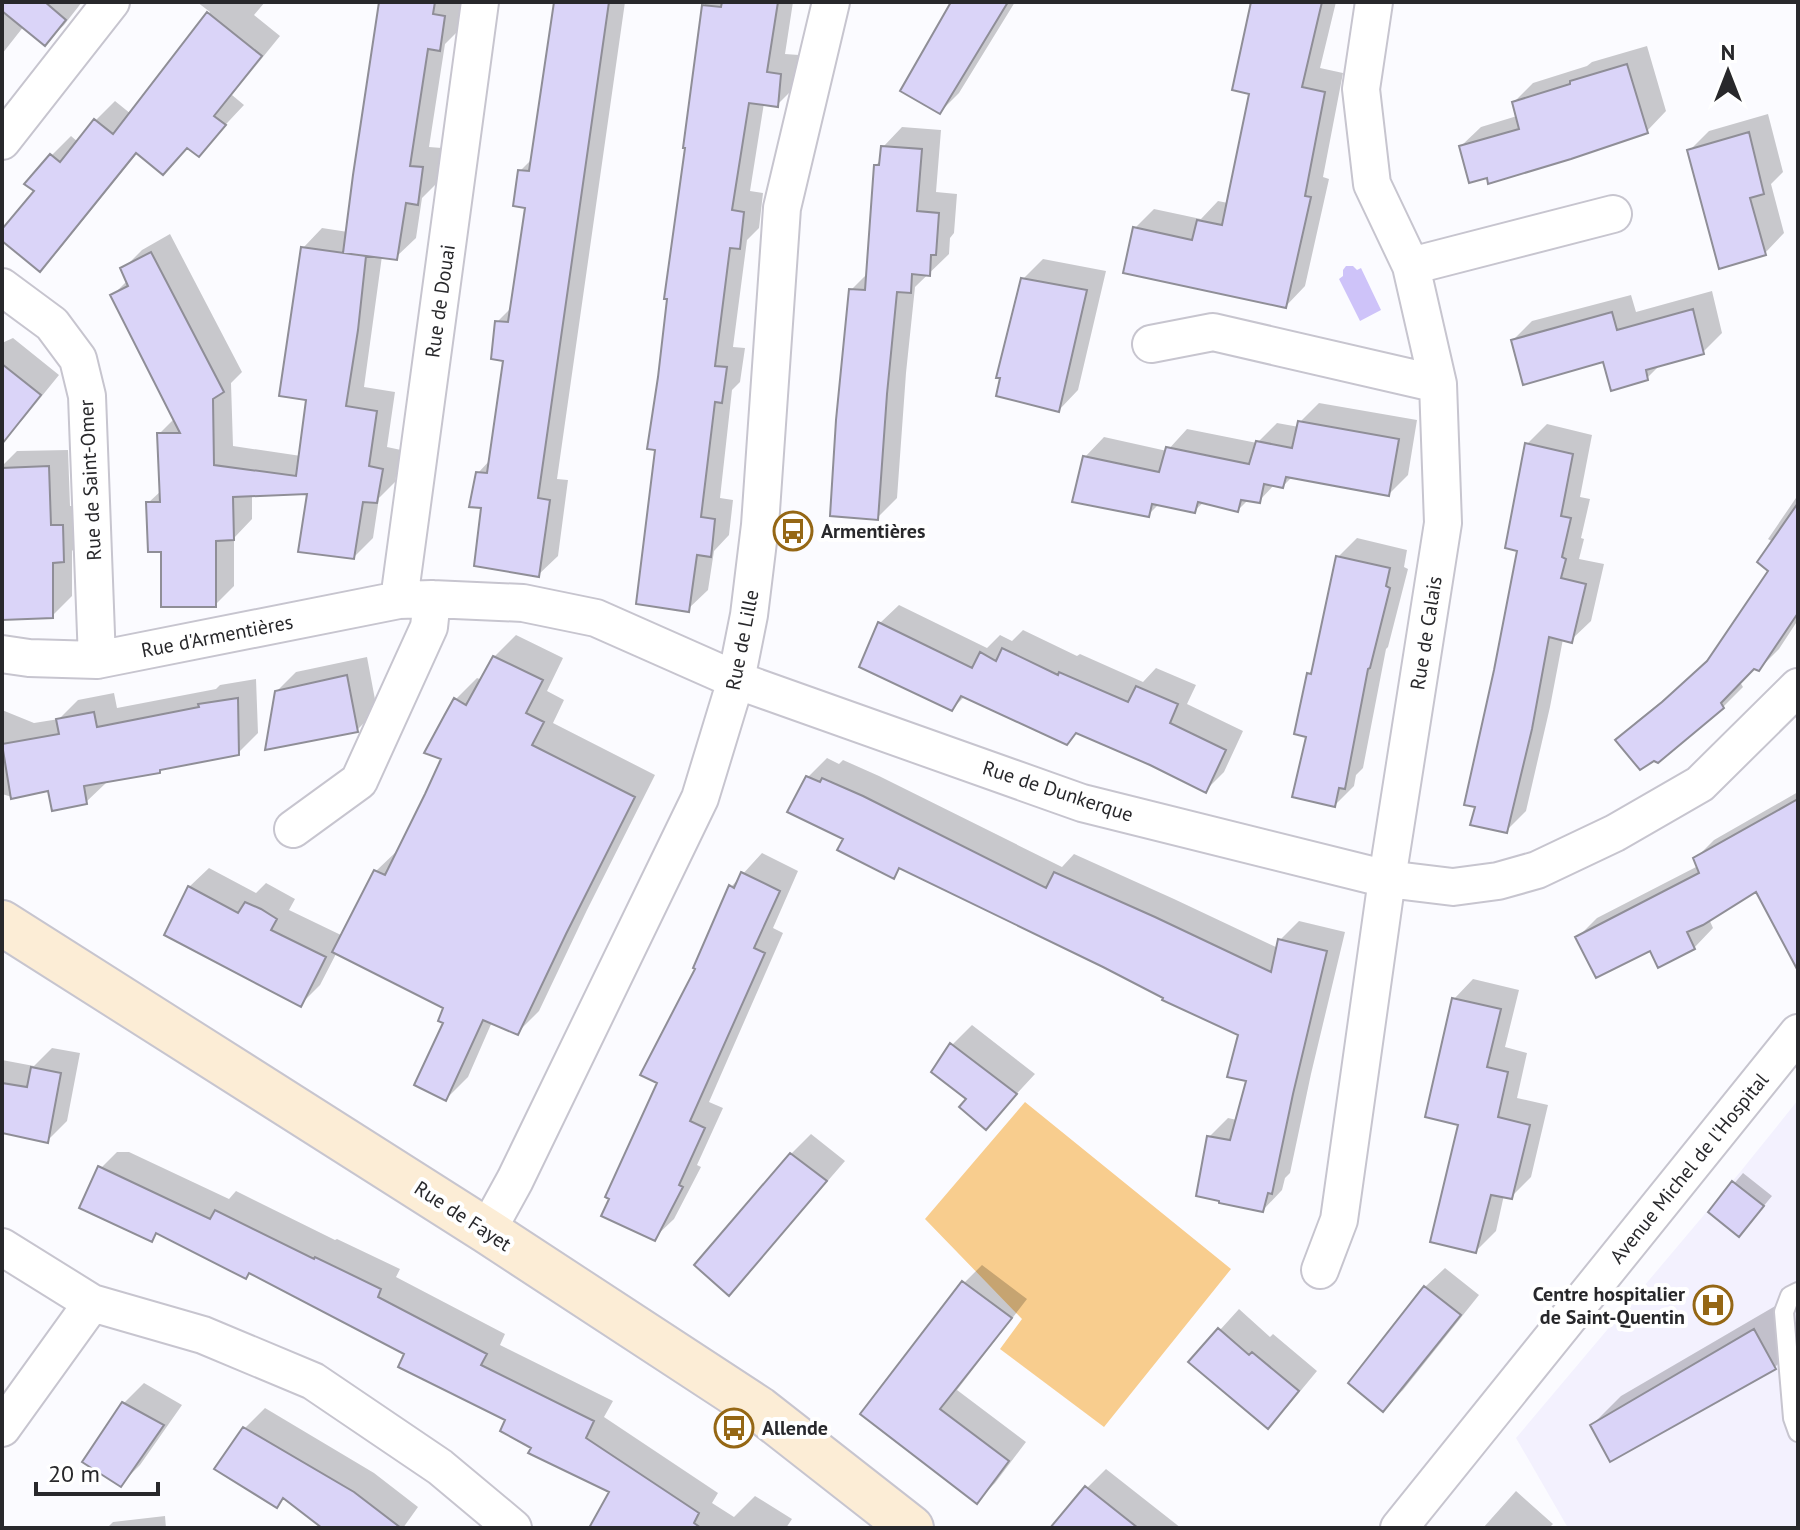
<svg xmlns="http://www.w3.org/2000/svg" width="1800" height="1530" viewBox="0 0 1800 1530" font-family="'PT Sans',sans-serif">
  <rect width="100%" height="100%" fill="#fbfbff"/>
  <path fill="#f3f1fe" d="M1798 1100V1528H1568L1516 1438 1741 1171Z"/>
  <path fill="#f8cd8e" d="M1025 1102 1231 1269 1104 1427 1000 1349 1022 1319 925 1219Z"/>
  <path fill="#cec3f9" d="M1346 266H1353L1357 270 1361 268 1381 310 1360 321 1339 279 1343 276V270Z"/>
  <path fill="#0003" d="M2 2H82L64 25 45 43 24 26 2 54Z
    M197 2H265L254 15 280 36 232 95 244 105 198 154 188 146 138 152 59 250 40 270 2 239V233L37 191 51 156 71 136 78 142 96 120 115 101 131 114 210 12Z
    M381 2H463L459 30 445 44 429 147 442 148 437 183 422 198 416 238 396 257 382 256 364 387 395 392 387 447 401 450 395 482 379 498 373 538 354 557 310 492 252 495V519L234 538V586L215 605 163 550 148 503 162 490 159 434 175 418 112 296 128 280 123 269 142 250 170 234 242 372 231 383 233 446 301 456 308 398 303 248 322 228 348 232Z
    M556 2H625L557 479 568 480 558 556 538 575 484 507 478 473 491 459 505 360 497 322 512 307 527 206 520 171 533 158Z
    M705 2H793L785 54 799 55 796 86 777 105 764 103 750 191 763 193 759 228 747 240 733 347 745 348 740 382 732 390 720 498 733 500 729 535 714 551 708 590 688 609 658 448 660 377 686 146Z
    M953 2H1015L959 93 940 112Z
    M1253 2H1336L1320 68 1343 73 1323 177 1329 179 1305 286 1286 306 1135 228 1154 209 1201 219 1218 201 1228 203 1251 92Z
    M1647 46 1666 111 1647 131 1488 176 1461 146 1481 127 1517 116 1514 102 1533 83 1587 66 1592 62Z
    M1768 114 1783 172 1771 184 1784 233 1765 253 1689 151 1709 131Z
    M902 127 941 130 936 192 957 194 954 233 950 238 949 254 915 287 906 373 897 498 877 518 851 290 868 273 876 165 881 160 883 147Z
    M1043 259 1106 271 1078 390 1059 410 1023 279Z
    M1712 291 1722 333 1703 352 1661 364 1647 378 1604 359 1513 340 1532 321 1631 295 1636 312Z
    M13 338 59 375 24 418 5 438 2 436V343Z
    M1319 403 1417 420 1408 475 1389 494 1293 476 1283 486 1275 484 1259 501 1249 499 1238 510 1204 502 1194 511 1159 504 1148 515 1085 457 1104 437 1167 451 1187 429 1257 443 1277 423 1299 427 1300 422Z
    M1547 424 1592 435 1580 497 1590 499 1581 538 1584 539 1579 559 1604 564 1591 621 1571 640 1563 639 1550 707 1526 811 1506 831 1520 550 1527 444Z
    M68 450 70 506H82V540L72 551V596L52 616 2 618V466L17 451Z
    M1798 495V620L1779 649 1759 669 1754 667 1740 682 1743 687 1723 707 1618 740 1637 721 1684 683 1711 658 1770 570 1773 542 1768 539Z
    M1357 538 1407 550 1404 567 1408 569 1388 647 1386 649 1363 768 1356 775 1354 786 1335 805 1308 736 1309 674 1314 670 1338 557Z
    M899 605 987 648 1000 635 1012 641 1023 630 1077 656 1080 654 1143 682 1156 668 1196 685 1187 704 1243 731 1224 772 1205 791 1078 731 1067 743 965 696 952 709 880 623Z
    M516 635 563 658 547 691 564 700 553 723 655 775 587 910 539 1011 517 1033 492 1022 468 1077 446 1099V1007L337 952 320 985 301 1004 189 887 209 868 256 893 266 883 295 899 289 910 343 936 376 871 398 850H399L443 758 455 700 477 678 482 680 494 657Z
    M367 657 377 710 357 730 276 692 296 672Z
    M256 679 258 733 238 753 163 768 160 771 106 780V783L86 802 50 789 12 797 2 794V710L34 723 59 719 78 700 114 693 117 708 216 689 220 685Z
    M827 758 839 764 843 760 879 776 1062 867 1074 854 1174 899 1278 948 1280 940 1299 921 1345 932 1311 1074 1290 1173 1285 1178 1282 1190 1263 1210 1209 1137 1228 1118 1237 1120 1248 1079 1240 1034 902 867 893 876 845 838 808 777Z
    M1798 792V967L1757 890 1709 919 1713 928 1694 948 1651 949 1578 937 1597 918 1698 866 1695 859 1714 840Z
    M762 853 798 871 773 928 783 933 709 1102 723 1108 697 1165 701 1167 674 1219 654 1238 660 1082 697 968 731 887Z
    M1473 979 1519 990 1505 1047 1527 1053 1517 1098 1548 1105 1531 1177 1511 1197 1504 1195 1496 1231 1476 1251 1460 1124 1454 999Z
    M972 1025 1035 1074 986 1127 969 1099 952 1045Z
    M52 1048 80 1053 67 1121 47 1141 2 1131V1060L34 1066Z
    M811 1134 845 1161 748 1273 729 1293 696 1265 791 1154Z
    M117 1152H129L229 1199 236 1191 335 1240 337 1239 400 1269 396 1277 505 1334 500 1345 613 1401 604 1417 718 1493 712 1503 734 1517 755 1496 792 1519 786 1528H613L612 1491 534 1448 508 1420 407 1353 250 1272 246 1276 159 1232 151 1239 97 1172Z
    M1743 1173 1772 1196 1748 1225 1711 1211Z
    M982 1265 1027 1299 957 1390 1026 1442 995 1483 977 1501 863 1414 964 1283Z
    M1445 1268 1479 1295 1403 1390 1383 1410 1425 1287Z
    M1784 1301 1798 1327V1344L1775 1367 1592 1425 1621 1396Z
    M1239 1309 1270 1337 1273 1334 1317 1371 1288 1406 1268 1426 1191 1362Z
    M144 1383 182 1405 140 1465 121 1484 84 1461 124 1403Z
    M265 1408 374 1473 418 1507 403 1528H326L285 1497 277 1505 217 1469 245 1428Z
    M1106 1469 1181 1528H1065L1087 1488Z
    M1516 1491 1553 1524 1549 1528H1483Z
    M165 1516 166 1528H107L113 1522Z"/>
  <path fill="#dad4f8" stroke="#8f8e97" stroke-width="2" d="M2 2H45L66 20 45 46 2 11Z
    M379 2H435L433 14 445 16 440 51 428 49 410 166 423 167 418 205 406 203 397 260 343 253 353 175Z
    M554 2H609L538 498 550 500 539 577 474 566 481 508 469 507 476 472 487 473 503 361 491 359 495 321 508 322 525 208 513 206 518 170 529 171Z
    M722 2H778L767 72 781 74 778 107 749 103 732 210 744 212 740 249 730 248 715 366 727 367 722 403 715 402 701 517 715 519 713 539 711 557 697 555 689 612 636 604 655 450 647 449 658 377 667 299H664L685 148H683L702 5 721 7Z
    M951 2H1008L940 114 900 91Z
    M1251 2H1322L1302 87 1325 92 1305 196 1311 197 1286 308 1123 273 1133 227 1192 240 1197 220 1222 225 1249 94 1232 90Z
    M207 12 262 56 214 116 226 125 199 157 187 148 163 175 136 153 40 272 2 241V229L34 191 24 184 50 154 60 162 94 119 113 134Z
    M1627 64 1648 133 1571 159 1488 184 1487 178 1469 183 1459 146 1519 129 1512 102 1570 84V81Z
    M1749 132 1764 194 1750 198 1766 255 1719 269 1687 150Z
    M881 146 922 149 917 211 939 213 936 255H931L930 276 912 274 911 293 897 292 887 394 878 520 830 516 836 420 849 289 865 290 874 165H879Z
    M301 247 366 256 358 330 346 406 377 411 369 466 383 469 377 503 363 502 354 559 298 552 307 494 233 497 234 540 216 541V607H161V552H148L146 502H160L157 433H180L110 295 128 286 120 268 151 252 224 392 213 399 214 465 296 476 306 400 279 396Z
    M1021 278 1087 290 1059 412 996 396 1000 378H996Z
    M1693 309 1704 354 1646 370 1648 380 1611 391 1603 362 1523 385 1511 340 1612 312 1617 330Z
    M2 364 41 395 2 444Z
    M1298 421 1399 439 1389 496 1286 477 1283 488 1264 484 1260 503 1241 500 1238 512 1198 502 1195 513 1152 504 1149 517 1072 502 1083 456 1159 472 1166 447 1249 464 1256 441 1292 448Z
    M1525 443 1573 454 1561 516 1571 518 1562 557 1566 559 1561 578 1586 584 1572 643 1549 637 1532 729 1507 833 1470 825 1475 807 1464 805 1494 670 1517 551 1505 548Z
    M49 466 51 525H63L64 562 53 563V618L2 620V468Z
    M1798 503V613L1759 671 1754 669 1721 703 1724 708 1658 763 1654 761 1640 770 1615 740 1662 702 1707 661 1768 571 1757 562Z
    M1336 556 1390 568 1386 586 1390 588 1370 668 1368 669 1345 789 1339 788 1335 807 1292 797 1306 737 1294 734 1307 673 1311 674Z
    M878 622 972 668 980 652 996 661 1002 648 1058 675 1059 672 1128 702 1136 686 1178 704 1170 723 1226 750 1206 793 1150 765 1076 733 1067 745 961 696 952 711 859 667Z
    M493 656 543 680 526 713 544 722 532 745 635 797 566 934 518 1035 483 1020 446 1101 414 1085 443 1023 438 1021 443 1008 332 952 374 870 385 875 425 794 441 759 424 753 444 716 454 698 466 705Z
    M347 675 358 732 265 750 275 691Z
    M238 698 239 755 160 770V773L84 786 87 804 52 811 48 791 11 799 2 744 59 734 56 719 94 712 97 727 199 707 198 704Z
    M806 776 820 782 822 778 863 796 1046 888 1054 872 1155 917 1271 972 1278 939 1327 951 1293 1094 1272 1194 1268 1193 1263 1212 1219 1203V1201L1196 1196 1207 1136 1230 1140 1246 1081 1227 1077 1238 1035 1162 1000 1163 998 1103 967 899 868 894 879 837 850 843 839 787 812Z
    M1798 799V971L1756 892 1703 925 1687 932 1695 949 1658 968 1650 951 1596 978 1575 937 1699 873 1693 858Z
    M741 872 780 891 754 948 765 953 690 1121 705 1128 679 1185 683 1187 655 1241 601 1216 609 1199 605 1197 657 1083 640 1075 695 969 693 968 729 885 734 888Z
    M188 886 238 913 245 902 261 909 277 919 271 930 326 957 301 1007 164 935Z
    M1452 998 1501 1009 1487 1067 1508 1072 1498 1117 1530 1125 1512 1199 1491 1195 1476 1253 1430 1242 1458 1125 1425 1117Z
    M950 1043 1017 1094 986 1130 959 1107 966 1099 931 1072Z
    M31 1067 61 1073 48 1143 2 1133V1083L27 1087Z
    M790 1153 827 1181 729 1296 694 1265Z
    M98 1166 210 1219 215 1210 314 1259 315 1257 381 1289 378 1297 487 1354 481 1365 594 1421 586 1438 699 1513 694 1523 701 1528H589L609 1492 528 1453 531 1448 500 1431 505 1420 398 1367 404 1354 249 1273 246 1279 156 1233 152 1242 79 1208Z
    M1732 1181 1764 1206 1739 1237 1708 1212Z
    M962 1281 1012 1318 940 1409 1009 1461 977 1504 860 1414Z
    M1424 1286 1461 1315 1383 1412 1348 1383Z
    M1218 1328 1249 1355 1252 1352 1299 1391 1268 1429 1188 1362Z
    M1754 1329 1776 1369 1610 1462 1590 1425Z
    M122 1402 164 1425 121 1487 82 1462Z
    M243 1427 354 1492 401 1528H322L283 1498 277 1508 214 1469Z
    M1085 1486 1138 1528H1050Z"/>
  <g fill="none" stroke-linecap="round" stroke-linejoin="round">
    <defs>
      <path id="service" d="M1798 1292 1790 1296 1784 1312 1793 1418 1798 1432"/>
      <path id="minor" d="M2 141 111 2
        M1411 266 1613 214
        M2 287 52 324 78 359 87 396 97 660
        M1151 344 1213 332 1438 384
        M399 600 480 2
        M2 654 29 658 97 660 399 600 432 599 523 603 596 618 736 680 1082 803 1387 879 1453 887 1498 881 1537 870 1615 833 1700 784 1798 687
        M293 829 359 781 429 627 432 599
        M487 1231 515 1180 700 798 736 680 749 615 760 525 782 208 831 2
        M2 1247 92 1303 203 1335 313 1381 440 1467 513 1528
        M1320 1270 1339 1220 1387 879 1443 523 1438 384 1411 266 1372 184 1361 89 1374 2
        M2 1428 92 1303
        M1399 1528 1798 1033"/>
      <path id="secondary" d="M2 923 487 1231 759 1409 911 1528"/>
    </defs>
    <use href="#service" stroke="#c7c5cf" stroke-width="22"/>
    <use href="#minor" stroke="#c7c5cf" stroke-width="40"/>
    <use href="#secondary" stroke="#c7c5cf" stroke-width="48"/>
    <use href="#service" stroke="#fff" stroke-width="18"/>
    <use href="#minor" stroke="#fff" stroke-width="36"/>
    <use href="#secondary" stroke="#fcedd6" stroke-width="44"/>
  </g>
  <defs>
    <symbol id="bus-ring" viewBox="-11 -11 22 22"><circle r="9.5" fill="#fff" stroke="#956715" stroke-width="1.5"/><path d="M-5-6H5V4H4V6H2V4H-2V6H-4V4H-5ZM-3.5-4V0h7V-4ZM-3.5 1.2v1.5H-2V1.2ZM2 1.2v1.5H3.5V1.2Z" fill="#956715"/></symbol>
    <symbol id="hospital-ring" viewBox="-11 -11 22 22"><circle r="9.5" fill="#fff" stroke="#956715" stroke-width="1.5"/><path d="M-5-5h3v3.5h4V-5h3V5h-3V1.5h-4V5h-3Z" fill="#956715"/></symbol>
  </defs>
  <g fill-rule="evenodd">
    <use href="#bus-ring" x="771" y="509" width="44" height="44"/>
    <use href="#hospital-ring" x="1691" y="1283" width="44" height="44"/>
    <use href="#bus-ring" x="712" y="1406" width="44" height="44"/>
  </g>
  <g text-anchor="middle" stroke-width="8" stroke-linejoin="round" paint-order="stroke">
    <g font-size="20" fill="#28282b" stroke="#fff">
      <text transform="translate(440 301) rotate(-82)" y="7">Rue de Douai</text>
      <text transform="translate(90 480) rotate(-93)" y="7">Rue de Saint-Omer</text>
      <text transform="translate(1426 633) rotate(-81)" y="7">Rue de Calais</text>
      <text transform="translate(217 636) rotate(-11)" y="7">Rue d'Armentières</text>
      <text transform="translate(742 640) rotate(-79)" y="7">Rue de Lille</text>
      <text transform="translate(1058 791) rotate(18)" y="7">Rue de Dunkerque</text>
      <text transform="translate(1689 1168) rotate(-51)" y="7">Avenue Michel de l'Hospital</text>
      <text transform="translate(463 1216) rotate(33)" y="7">Rue de Fayet</text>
    </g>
    <g font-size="20" font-weight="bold" fill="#28282b" stroke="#fff" text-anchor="start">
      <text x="821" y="538">Armentières</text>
      <text x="1685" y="1301" text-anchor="end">Centre hospitalier<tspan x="1685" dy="23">de Saint-Quentin</tspan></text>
      <text x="762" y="1435">Allende</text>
    </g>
  </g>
  <rect width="1800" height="1530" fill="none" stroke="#28282b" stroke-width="8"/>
  <g transform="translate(1728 72)" stroke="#ffffff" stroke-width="6" paint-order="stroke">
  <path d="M0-6L14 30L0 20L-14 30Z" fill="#28282b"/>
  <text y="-12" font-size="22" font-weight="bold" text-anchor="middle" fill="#28282b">N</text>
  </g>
  <path d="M36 1482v12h122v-12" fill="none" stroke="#28282b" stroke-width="4"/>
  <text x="48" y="1482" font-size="24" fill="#28282b" stroke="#ffffff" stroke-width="6" paint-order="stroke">20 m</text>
</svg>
